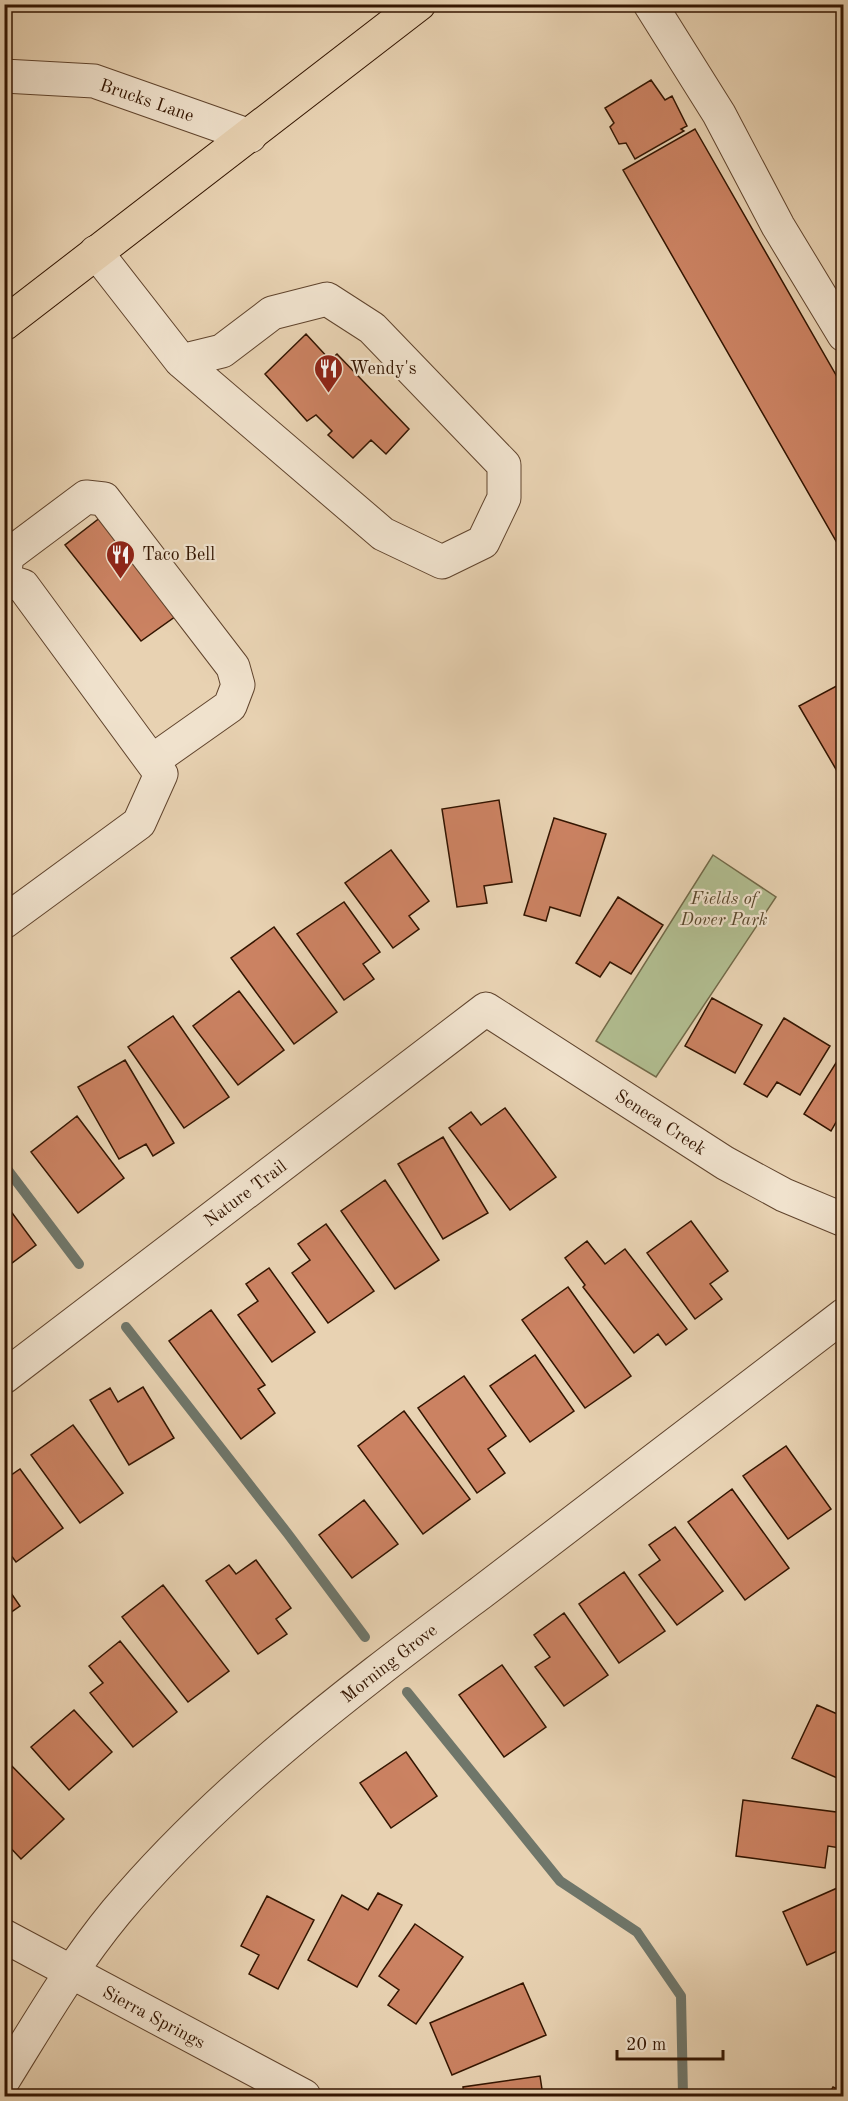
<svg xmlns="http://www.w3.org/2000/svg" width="848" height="2101" viewBox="0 0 848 2101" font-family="'Old Standard TT',serif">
  <rect width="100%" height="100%" fill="#e8d2b2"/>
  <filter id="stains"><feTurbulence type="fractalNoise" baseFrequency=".00333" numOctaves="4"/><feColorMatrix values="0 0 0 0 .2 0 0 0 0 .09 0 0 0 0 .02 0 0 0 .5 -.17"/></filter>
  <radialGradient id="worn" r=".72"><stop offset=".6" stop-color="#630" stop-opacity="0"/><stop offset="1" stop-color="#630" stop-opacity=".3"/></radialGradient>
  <path fill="#b1bd90" stroke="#726948" stroke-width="1.5" d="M713 855 776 897 656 1077 596 1041Z"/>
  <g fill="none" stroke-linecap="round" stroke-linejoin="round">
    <path stroke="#6f766a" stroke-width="10" d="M4 1165 79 1264
      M126 1327 288 1534 365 1637
      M407 1692 560 1881 637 1932 681 1996 683 2096"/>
  </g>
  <path fill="#cb8262" stroke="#331501" stroke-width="1.5" d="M651 80 665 100 672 96 687 126 681 129 684 131 635 159 626 143 619 144 610 127 614 123 605 108Z
    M695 129 844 389V555L623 170Z
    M306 334 330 360 337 354 409 429 386 454 371 440 353 458 328 435 332 431 316 415 307 421 265 374Z
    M101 517 176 616 141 641 65 545Z
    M844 682V783L799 706Z
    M499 800 512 882 484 886 487 903 457 907 442 809Z
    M554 818 606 834 580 916 550 907 546 921 524 915Z
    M391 850 429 901 409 916 419 929 393 948 345 883Z
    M618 897 663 925 631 974 610 962 600 977 576 963Z
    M344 902 380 952 363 964 374 979 344 1000 297 934Z
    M274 927 337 1012 294 1044 231 958Z
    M239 991 284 1050 238 1085 193 1026Z
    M712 998 762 1025 735 1073 685 1046Z
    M173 1016 229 1097 184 1128 128 1047Z
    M784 1018 830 1046 800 1095 777 1082 767 1097 744 1084Z
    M844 1050V1120L839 1117 831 1131 804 1114Z
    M125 1060 174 1143 153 1156 146 1144 119 1159 78 1087Z
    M505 1108 556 1177 510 1210 449 1128 471 1112 481 1125Z
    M77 1116 124 1178 78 1213 31 1152Z
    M443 1137 488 1213 443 1239 398 1164Z
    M385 1180 439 1260 395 1289 341 1211Z
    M4 1202 36 1245 4 1269Z
    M691 1221 728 1271 710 1284 722 1299 695 1319 647 1253Z
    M326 1224 374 1291 328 1323 292 1273 310 1260 298 1244Z
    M587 1241 605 1264 625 1249 687 1329 666 1345 658 1334 634 1353 583 1287 585 1285 565 1258Z
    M269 1268 315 1332 272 1362 238 1315 258 1301 246 1284Z
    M568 1287 631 1376 585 1408 522 1320Z
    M211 1310 265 1385 258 1389 275 1413 241 1439 169 1341Z
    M535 1355 574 1411 530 1442 490 1386Z
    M464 1376 506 1436 488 1449 505 1473 477 1493 418 1408Z
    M143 1387 174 1438 129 1465 90 1400 110 1388 118 1402Z
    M404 1411 470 1499 423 1534 358 1446Z
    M73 1425 123 1493 80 1523 31 1455Z
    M786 1446 831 1509 788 1539 743 1476Z
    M20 1469 63 1528 16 1562 4 1546V1480Z
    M732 1489 789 1568 745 1600 688 1522Z
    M364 1500 398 1544 352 1578 319 1535Z
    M675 1527 723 1591 677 1625 639 1575 660 1560 649 1545Z
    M256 1560 291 1608 276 1619 287 1634 258 1654 206 1581 229 1565 236 1574Z
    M624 1572 665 1631 619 1663 579 1604Z
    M4 1583 20 1606 4 1617Z
    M163 1585 229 1671 188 1702 122 1617Z
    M564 1613 608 1675 564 1706 535 1667 550 1657 534 1635Z
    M120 1641 177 1712 133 1747 90 1693 103 1683 89 1666Z
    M502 1665 546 1727 504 1757 459 1695Z
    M817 1705 844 1717V1781L792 1758Z
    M74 1710 112 1752 69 1790 31 1747Z
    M406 1752 437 1796 391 1828 360 1783Z
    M4 1758 64 1819 21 1859 4 1841Z
    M743 1800 844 1813 840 1848 828 1846 825 1868 736 1856Z
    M844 1885V1948L807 1965 783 1912Z
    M378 1893 402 1905 357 1987 308 1960 342 1895 368 1910Z
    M267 1896 314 1920 278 1989 249 1974 259 1955 241 1946Z
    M415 1924 463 1957 416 2024 388 2005 399 1990 379 1976Z
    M523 1983 546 2035 452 2075 430 2023Z
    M540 2076 543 2096H464L463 2087Z
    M833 2087 844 2092V2096H828Z"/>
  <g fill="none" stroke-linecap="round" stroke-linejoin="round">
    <defs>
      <path id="minor" d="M650 4 719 114 778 226 844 335
        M4 76 94 81 250 136
        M96 252 181 361 222 351 272 313 327 299 372 328 504 465V498L483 542 442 562 383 534 181 361
        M4 579 7 556 86 497 104 499 233 667 238 685 230 706 152 761
        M4 580 23 586 161 774 139 823 4 922
        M4 1377 486 1009 725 1163 784 1195 844 1220
        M4 1936 304 2096
        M4 2079C40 2021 73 1964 116 1912 222 1786 353 1689 483 1591 604 1499 724 1407 844 1315"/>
      <path id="major" d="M4 324 419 4"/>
    </defs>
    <use href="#minor" stroke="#60442d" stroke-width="35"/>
    <use href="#major" stroke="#331501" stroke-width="35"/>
    <use href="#minor" stroke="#f0e2cd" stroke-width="33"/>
    <use href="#major" stroke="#e8d2b2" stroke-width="33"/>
  </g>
  <defs>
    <symbol id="restaurant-pin" viewBox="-11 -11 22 30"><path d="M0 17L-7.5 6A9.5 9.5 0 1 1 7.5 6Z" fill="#8f2418" stroke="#f0e2cd"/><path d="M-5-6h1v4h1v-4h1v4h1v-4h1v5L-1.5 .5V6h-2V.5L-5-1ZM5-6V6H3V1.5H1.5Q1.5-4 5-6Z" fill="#fff"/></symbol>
  </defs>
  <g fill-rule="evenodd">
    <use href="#restaurant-pin" x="312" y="352" width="33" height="45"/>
    <use href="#restaurant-pin" x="104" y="538" width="33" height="45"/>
  </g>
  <g text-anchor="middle" stroke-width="4.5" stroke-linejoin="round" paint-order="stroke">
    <g font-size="18" fill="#331501" stroke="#f0e2cd">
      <text transform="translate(147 100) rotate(19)" y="6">Brucks Lane</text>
      <text transform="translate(661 1122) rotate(33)" y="6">Seneca Creek</text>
      <text transform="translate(245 1193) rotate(-37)" y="6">Nature Trail</text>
      <text transform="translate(389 1663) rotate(-38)" y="6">Morning Grove</text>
      <text transform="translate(154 2017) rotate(28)" y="6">Sierra Springs</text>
    </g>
    <g font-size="18" fill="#331501" stroke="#f0e2cd" text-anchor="start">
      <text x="350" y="374">Wendy's</text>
      <text x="142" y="560">Taco Bell</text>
    </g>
    <g font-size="18" font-style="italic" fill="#59472c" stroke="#f0e2cd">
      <text x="724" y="904">Fields of<tspan x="724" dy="21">Dover Park</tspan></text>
    </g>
  </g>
  <rect width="848" height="2101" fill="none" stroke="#e8d2b2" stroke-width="24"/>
  <rect x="6" y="6" width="836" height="2089" fill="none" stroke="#331501" stroke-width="3"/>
  <rect x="12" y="12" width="824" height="2077" fill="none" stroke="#331501" stroke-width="1.5"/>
  <path d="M617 2050v9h106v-9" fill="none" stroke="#331501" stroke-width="3"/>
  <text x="626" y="2050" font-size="18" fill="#331501" stroke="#f0e2cd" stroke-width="4.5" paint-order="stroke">20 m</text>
  <rect width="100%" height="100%" filter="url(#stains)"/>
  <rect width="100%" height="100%" fill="url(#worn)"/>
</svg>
